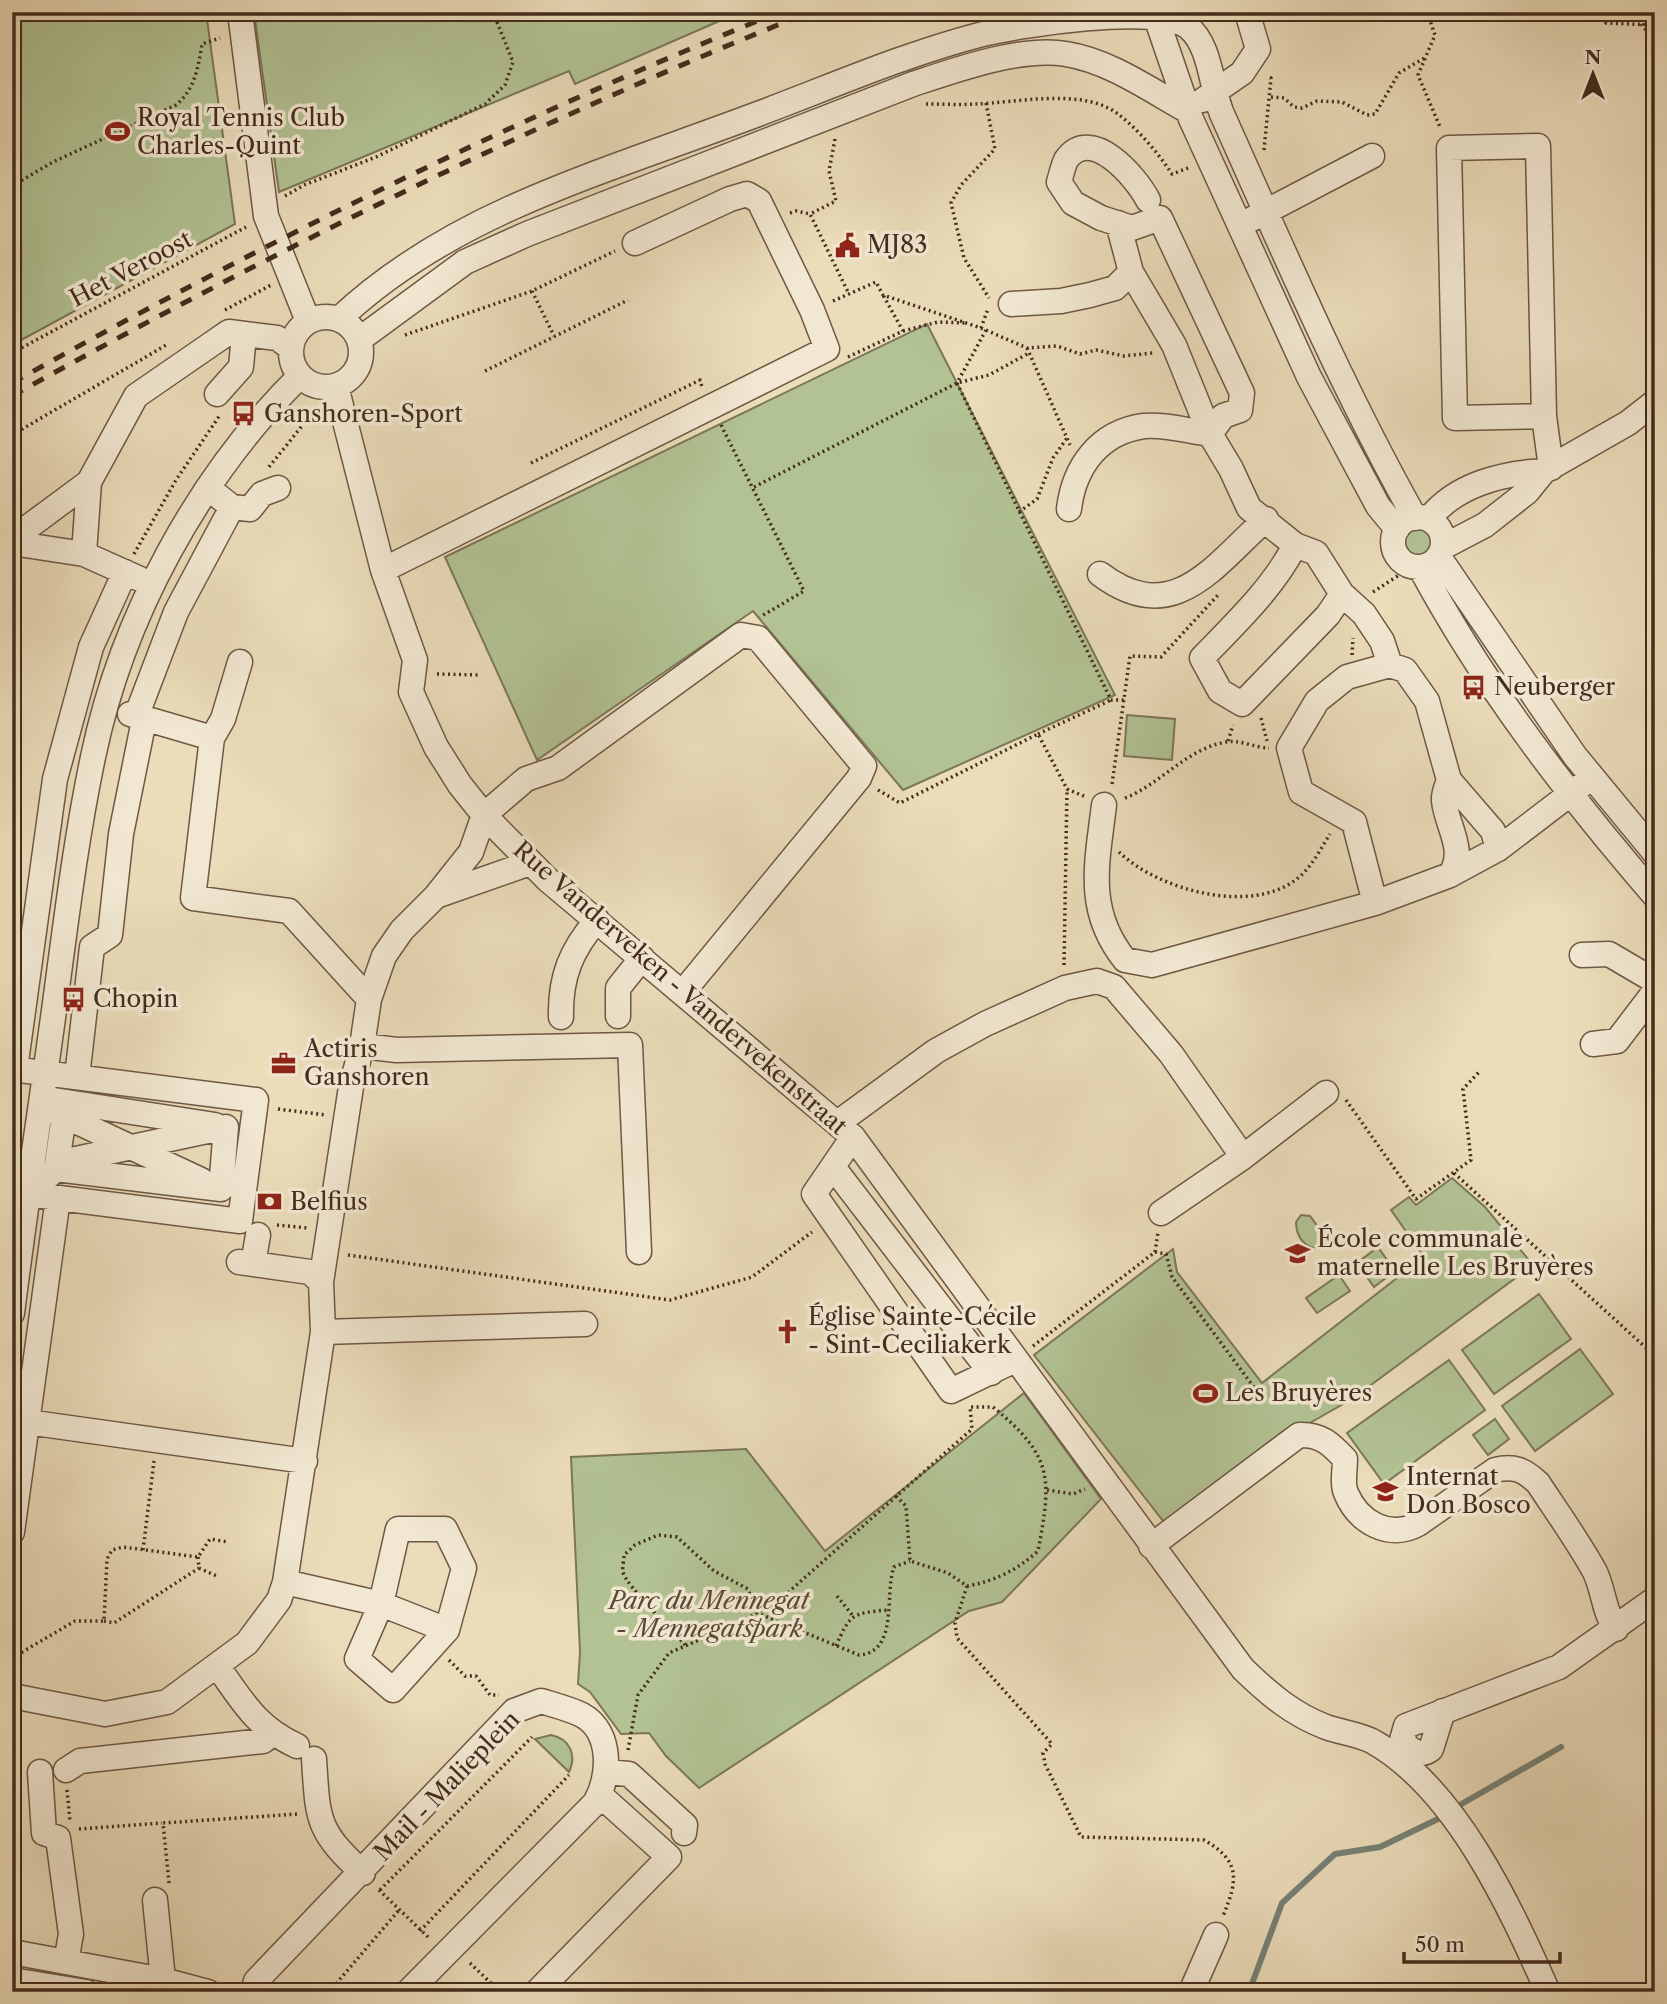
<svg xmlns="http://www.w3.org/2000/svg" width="1667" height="2004" viewBox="0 0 1667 2004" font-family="'Libre Caslon Text',serif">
  <rect width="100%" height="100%" fill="#ebdcba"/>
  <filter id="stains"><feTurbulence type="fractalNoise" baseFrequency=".00286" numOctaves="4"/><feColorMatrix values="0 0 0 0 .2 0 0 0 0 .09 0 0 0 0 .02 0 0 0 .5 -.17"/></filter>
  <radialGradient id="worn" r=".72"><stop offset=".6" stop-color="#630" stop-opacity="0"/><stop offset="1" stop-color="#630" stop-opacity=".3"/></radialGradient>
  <path fill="#b2c293" stroke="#7b7758" stroke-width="2" d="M12 12H206L235 224 12 345Z
    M254 12H740L575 84 569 71 279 192Z
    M927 324 1115 695 903 790 753 611 537 760 445 557Z
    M1403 543a15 15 0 1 1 30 0a15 15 0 1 1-30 0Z
    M1127 715 1175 719 1172 760 1124 756Z
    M1452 1178 1485 1207 1533 1265 1352 1399 1280 1440 1167 1526 1034 1355 1173 1249 1177 1272 1262 1383 1424 1257 1391 1210 1409 1197 1416 1205Z
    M1301 1215 1310 1216 1324 1235 1326 1245 1321 1249C1305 1249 1296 1237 1296 1222Z
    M1378 1247 1395 1271 1374 1287 1357 1263Z
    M1339 1275 1350 1291 1317 1313 1306 1298Z
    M1539 1294 1571 1339 1494 1394 1462 1350Z
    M1580 1349 1613 1394 1535 1451 1502 1406Z
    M1449 1360 1485 1410 1384 1484 1347 1433Z
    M1024 1393 1101 1499 1002 1602 969 1611 699 1788 666 1756 649 1733 621 1734 590 1692 578 1684 580 1652 571 1457 746 1449 825 1551Z
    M1495 1419 1509 1439 1488 1455 1473 1435Z
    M551 1735C570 1739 577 1755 569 1772L535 1739Z"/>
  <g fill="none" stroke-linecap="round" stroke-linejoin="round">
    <path stroke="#768277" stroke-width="6" d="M1458 1806 1561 1747
      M1249 1992 1282 1903 1335 1854 1380 1847 1438 1819"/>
    <defs>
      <path id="minor" d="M240 12 266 216 308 321
        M1156 17 1191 119 1309 377 1378 506 1397 529
        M1203 100 1242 73 1258 49 1247 12
        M1148 200C1136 177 1091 124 1066 160 1063 166 1061 176 1059 182L1073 203 1101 218 1132 228 1160 218 1242 393 1240 410 1223 416 1210 434
        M1252 219 1372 156
        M1131 272 1174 345 1210 434
        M1011 304 1061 301 1090 295 1115 288 1131 272 1118 223
        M291 352a35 35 0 1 1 70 0a35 35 0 1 1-70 0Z
        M339 319C389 272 449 236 511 208 591 172 676 145 758 114 830 87 903 55 979 35 1017 25 1158 3 1188 27 1211 45 1211 88 1222 114 1283 250 1342 388 1415 518
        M360 339 465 262 527 234 913 84C955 70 1022 46 1066 54 1110 61 1150 90 1188 111
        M336 386 383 570 415 660 411 692 436 747 460 785 484 815 548 880 853 1137 1243 1669C1269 1694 1292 1714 1326 1727 1340 1732 1358 1734 1372 1741 1456 1788 1510 1907 1548 1992
        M217 394 241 367 244 334
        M1544 416 1455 418 1449 148 1538 146 1544 416 1551 468
        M89 482 84 554 140 579
        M232 507 250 509 262 494 278 488
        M1069 509C1074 467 1099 432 1144 426 1165 424 1189 431 1210 434L1231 469 1249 508 1295 545C1274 587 1235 624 1202 658L1220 691 1242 704 1328 615 1342 594
        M1393 542a25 25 0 1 1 50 0a25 25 0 1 1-50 0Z
        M1429 519C1455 485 1502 473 1544 471
        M12 539 89 482 136 396 210 345 229 332 277 338 291 348
        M12 543 84 554
        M1295 545 1316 553 1342 594 1364 614 1382 641 1390 665
        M1443 547 1485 525 1527 492 1544 471 1628 423 1655 402
        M1439 557 1575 756 1655 853
        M1420 567C1484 686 1567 794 1655 896
        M383 570 827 349 812 310 759 201 747 194 730 199 635 243
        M1100 574C1174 630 1215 564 1266 519
        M130 714 212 738 193 898 289 911 369 999
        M212 738 223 719 240 662
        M1449 780C1447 786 1443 794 1444 801 1447 827 1467 851 1450 875
        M1104 805C1097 864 1085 910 1125 960L1152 965 1375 903 1450 875 1498 849 1591 778
        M436 896 530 863
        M1375 903 1354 822 1301 792 1289 748 1317 701 1347 677 1390 665 1405 670 1427 701 1449 780 1493 831 1498 849
        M1582 955 1609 954 1655 981
        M618 1016V988L642 958
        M561 1017C560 977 571 950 597 920
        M1593 1044 1617 1041 1655 991
        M362 1046 397 1050 630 1045 639 1252
        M12 1069 256 1100 240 1221 12 1192
        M15 1069 55 779 91 647 125 572
        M77 1077 92 947 110 935 121 834 143 725 139 709 176 612 232 507 208 488
        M54 1100 215 1125
        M59 1101 58 1113 201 1180
        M839 1122 936 1051 985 1024 1065 988 1097 981 1114 987 1171 1054 1243 1157
        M853 1137 814 1194 951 1391 1015 1360
        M57 1163 64 1116
        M833 1167 991 1373
        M28 1194 56 1169 57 1163 226 1127 221 1189 56 1169
        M1161 1213 1243 1157 1326 1093
        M239 1262 310 1272 321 1282
        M253 1264 258 1235
        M12 1313C25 1209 41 1107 55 1003 66 921 76 838 93 757 122 617 198 477 300 376
        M323 1332 585 1324
        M13 1420 305 1461
        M398 1529H445L464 1568 447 1630 393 1690 357 1659 381 1604Z
        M12 1532 58 1198
        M1151 1546 1299 1435C1321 1434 1331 1444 1345 1459 1345 1469 1342 1484 1346 1493 1358 1522 1389 1540 1418 1524L1495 1470C1514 1465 1524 1470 1538 1483 1557 1512 1578 1541 1595 1572 1604 1591 1604 1613 1616 1629
        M285 1582 381 1604 447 1630
        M218 1667C243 1702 256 1727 297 1746
        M12 1696 105 1714 167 1702 247 1643 279 1600 285 1582 323 1332 321 1282 351 1087 362 1046 369 999 384 956 402 930 436 896 471 852 484 815 526 779 558 768 741 635 758 638 864 766 859 778 683 992
        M1443 1711 1431 1749C1420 1758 1409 1750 1402 1740L1406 1726 1559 1667 1655 1599
        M314 1759C318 1820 316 1830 363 1873
        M66 1770 80 1761 263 1741 272 1734
        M40 1772 44 1833 58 1838 71 1934 66 1962
        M606 1772 629 1774 685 1825 684 1833
        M155 1900 163 1980
        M12 1952 163 1980 208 1992
        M12 1980 86 1992
        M253 1992 256 1981 514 1711 541 1701C554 1705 570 1709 582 1715 613 1732 610 1778 595 1803L408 1992
        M537 1992 669 1857 600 1795
        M1191 1992 1216 1935"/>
    </defs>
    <use href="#minor" stroke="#6e5845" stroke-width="27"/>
    <path stroke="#442c1e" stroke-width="3.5" stroke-dasharray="2 3.5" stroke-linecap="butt" d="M1427 12 1435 35 1418 75 1440 127
      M1601 12 1606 23 1655 25
      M1641 24 1655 41
      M1271 97 1284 98 1294 107 1302 108 1317 101 1342 102 1367 115 1375 114 1399 73 1426 57
      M986 103 995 149 961 185 951 203 964 258 989 298
      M926 104C942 104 959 105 975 104 1015 103 1083 87 1118 114 1139 130 1158 153 1172 174L1191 167
      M835 139 829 171 836 201 810 214 849 294
      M1264 150 1271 78 1267 77
      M12 186 53 162 176 105C195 89 198 68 202 44L220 38
      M285 196 304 185 376 157 485 104 505 85 513 62 493 12
      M790 213 796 211 810 214
      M532 291 554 336
      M833 301 876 282 883 295 981 328 988 309
      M225 310 271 285
      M981 328 1027 348 1057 346 1080 354 1096 350 1124 356 1153 353
      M986 330 957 383 1111 700H1125
      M903 331 938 322 966 323
      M405 335 532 291 615 251
      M1027 348 1070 445
      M12 353 246 227
      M848 357 903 331 883 295
      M485 371 628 300
      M721 425 804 591 760 617
      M12 435 168 344
      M531 463 700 380 702 387
      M269 467 306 421 320 411
      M754 487 957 383 989 375 1029 353
      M1019 512 1037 499 1053 458 1067 438
      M134 554 176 480 220 415
      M1373 592 1399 575
      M1352 655 1353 638
      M437 674 481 675
      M1261 718 1267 741
      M1038 734 1111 700
      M1228 741 1233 725
      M1112 784 1130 656 1161 657 1218 595
      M878 790 900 803 1038 734 1067 789 1086 797
      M1125 798C1161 784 1186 749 1226 742 1238 739 1256 748 1269 748
      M1119 852C1158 890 1252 916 1298 878 1312 867 1321 848 1330 834
      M1064 965 1067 789
      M1346 1100 1416 1199 1471 1160 1463 1089 1480 1071
      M278 1109 326 1115
      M1454 1173 1655 1356
      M277 1225 308 1228
      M1155 1252 1166 1254 1172 1277 1259 1394
      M348 1255 670 1300 752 1277 812 1232
      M1033 1346 1155 1252 1158 1232
      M1047 1490 1073 1494 1085 1489
      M896 1496 906 1506 910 1561 948 1573 967 1586C995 1581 1017 1570 1038 1551 1052 1478 1053 1456 993 1407H971
      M143 1550 154 1461
      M198 1557 199 1568 219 1577
      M967 1586 955 1623 957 1638 1052 1744 1043 1753 1045 1764 1081 1837 1204 1840C1241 1861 1238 1880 1223 1916
      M837 1596 853 1616
      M104 1621 114 1623 199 1568
      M685 1645C673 1630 626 1586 623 1572 622 1568 624 1560 624 1555L635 1545 658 1535 677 1537 714 1571 748 1589 755 1612 859 1655C899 1652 884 1595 894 1567L910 1561
      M836 1646C850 1614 852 1613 888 1610
      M12 1658 75 1621H104L107 1559 112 1550 123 1547 198 1557 210 1539 228 1542
      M449 1660 465 1676H476L490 1695H499
      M628 1750 638 1695 669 1653 745 1620 783 1597 972 1429 970 1406
      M67 1790 70 1821
      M79 1829 162 1823
      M169 1883 163 1823 298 1814
      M379 1890 429 1938
      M380 1890 532 1737
      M420 1931 569 1775
      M470 1963 500 1992
      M329 1992 399 1910"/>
    <use href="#minor" stroke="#f2e8d2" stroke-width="24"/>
    <path stroke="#442c1e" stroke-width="5" stroke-dasharray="12 12" stroke-linecap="butt" d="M12 383C261 244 515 118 780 12
      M12 396C271 252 535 122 810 12"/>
  </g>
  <defs>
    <symbol id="stadium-bare" viewBox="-9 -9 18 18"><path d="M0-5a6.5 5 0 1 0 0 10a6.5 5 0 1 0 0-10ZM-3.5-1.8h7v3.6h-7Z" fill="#8f2418" stroke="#f2e8d2" stroke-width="2.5" paint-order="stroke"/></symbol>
    <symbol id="civic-bare" viewBox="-9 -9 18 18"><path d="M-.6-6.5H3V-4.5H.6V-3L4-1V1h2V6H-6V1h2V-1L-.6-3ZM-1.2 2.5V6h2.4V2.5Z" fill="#8f2418" stroke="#f2e8d2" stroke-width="2.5" paint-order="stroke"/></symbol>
    <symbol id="bus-bare" viewBox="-9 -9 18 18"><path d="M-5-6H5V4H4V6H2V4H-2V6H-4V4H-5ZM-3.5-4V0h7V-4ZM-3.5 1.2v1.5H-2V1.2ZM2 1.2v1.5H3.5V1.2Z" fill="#8f2418" stroke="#f2e8d2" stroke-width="2.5" paint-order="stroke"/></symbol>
    <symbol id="office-bare" viewBox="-9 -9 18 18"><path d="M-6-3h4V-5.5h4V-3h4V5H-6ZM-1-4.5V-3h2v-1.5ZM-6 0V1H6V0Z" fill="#8f2418" stroke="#f2e8d2" stroke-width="2.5" paint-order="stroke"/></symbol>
    <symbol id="bank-bare" viewBox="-9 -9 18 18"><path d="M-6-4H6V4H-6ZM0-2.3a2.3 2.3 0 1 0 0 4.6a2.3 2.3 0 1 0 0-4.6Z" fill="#8f2418" stroke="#f2e8d2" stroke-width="2.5" paint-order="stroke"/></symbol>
    <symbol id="school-bare" viewBox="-9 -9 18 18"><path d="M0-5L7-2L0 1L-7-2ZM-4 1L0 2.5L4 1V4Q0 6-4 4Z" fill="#8f2418" stroke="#f2e8d2" stroke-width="2.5" paint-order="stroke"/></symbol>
    <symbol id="church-bare" viewBox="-9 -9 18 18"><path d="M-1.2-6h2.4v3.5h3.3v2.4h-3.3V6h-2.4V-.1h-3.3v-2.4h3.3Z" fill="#8f2418" stroke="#f2e8d2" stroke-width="2.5" paint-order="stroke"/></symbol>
  </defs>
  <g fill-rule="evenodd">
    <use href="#stadium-bare" x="100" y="114" width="35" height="35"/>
    <use href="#civic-bare" x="830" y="228" width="35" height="35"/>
    <use href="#bus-bare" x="226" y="396" width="35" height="35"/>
    <use href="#bus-bare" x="1456" y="670" width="35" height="35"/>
    <use href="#bus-bare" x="56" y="982" width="35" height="35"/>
    <use href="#office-bare" x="266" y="1046" width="35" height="35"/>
    <use href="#bank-bare" x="252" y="1184" width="35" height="35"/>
    <use href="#school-bare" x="1280" y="1236" width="35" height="35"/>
    <use href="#church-bare" x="770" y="1314" width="35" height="35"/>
    <use href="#stadium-bare" x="1188" y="1376" width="35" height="35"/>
    <use href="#school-bare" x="1368" y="1474" width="35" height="35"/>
  </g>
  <g text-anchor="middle" stroke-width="7" stroke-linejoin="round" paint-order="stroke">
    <g font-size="24" fill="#442c1e" stroke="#f2e8d2" text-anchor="start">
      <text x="137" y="126">Royal Tennis Club<tspan x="137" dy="28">Charles-Quint</tspan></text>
      <text x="867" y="253">MJ83</text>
      <text x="264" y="422">Ganshoren-Sport</text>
      <text x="1494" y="695">Neuberger</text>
      <text x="93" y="1007">Chopin</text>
      <text x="304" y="1057">Actiris<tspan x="304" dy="28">Ganshoren</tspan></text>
      <text x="290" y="1210">Belfius</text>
      <text x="1317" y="1247">École communale<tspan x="1317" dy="28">maternelle Les Bruyères</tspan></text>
      <text x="808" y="1325">Église Sainte-Cécile<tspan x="808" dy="28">- Sint-Ceciliakerk</tspan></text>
      <text x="1225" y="1401">Les Bruyères</text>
      <text x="1406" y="1485">Internat<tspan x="1406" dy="28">Don Bosco</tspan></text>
    </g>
    <g font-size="24" fill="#442c1e" stroke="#f2e8d2">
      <text transform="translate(131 269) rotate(-28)" y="8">Het Veroost</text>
      <text transform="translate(680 988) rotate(41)" y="8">Rue Vanderveken - Vandervekenstraat</text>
      <text transform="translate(447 1786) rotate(-46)" y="8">Mail - Malieplein</text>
    </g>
    <g font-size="24" font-style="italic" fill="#5a4a35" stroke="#f2e8d2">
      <text x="709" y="1609">Parc du Mennegat<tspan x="709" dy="28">- Mennegatspark</tspan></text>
    </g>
  </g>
  <rect width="1667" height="2004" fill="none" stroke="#ebdcba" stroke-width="42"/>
  <rect x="14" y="14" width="1639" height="1976" fill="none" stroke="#442c1e" stroke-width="3.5"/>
  <rect x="21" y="21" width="1625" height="1962" fill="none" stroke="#442c1e" stroke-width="2"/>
  <g transform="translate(1593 74)" stroke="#f2e8d2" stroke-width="5" paint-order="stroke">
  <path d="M0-5L12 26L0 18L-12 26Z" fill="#442c1e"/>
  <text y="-10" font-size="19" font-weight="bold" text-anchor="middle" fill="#442c1e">N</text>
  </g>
  <path d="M1404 1952v10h156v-10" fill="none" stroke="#442c1e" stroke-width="3.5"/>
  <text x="1415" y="1952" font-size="21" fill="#442c1e" stroke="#f2e8d2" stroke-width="5" paint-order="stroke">50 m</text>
  <rect width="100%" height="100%" filter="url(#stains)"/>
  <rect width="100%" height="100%" fill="url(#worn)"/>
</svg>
